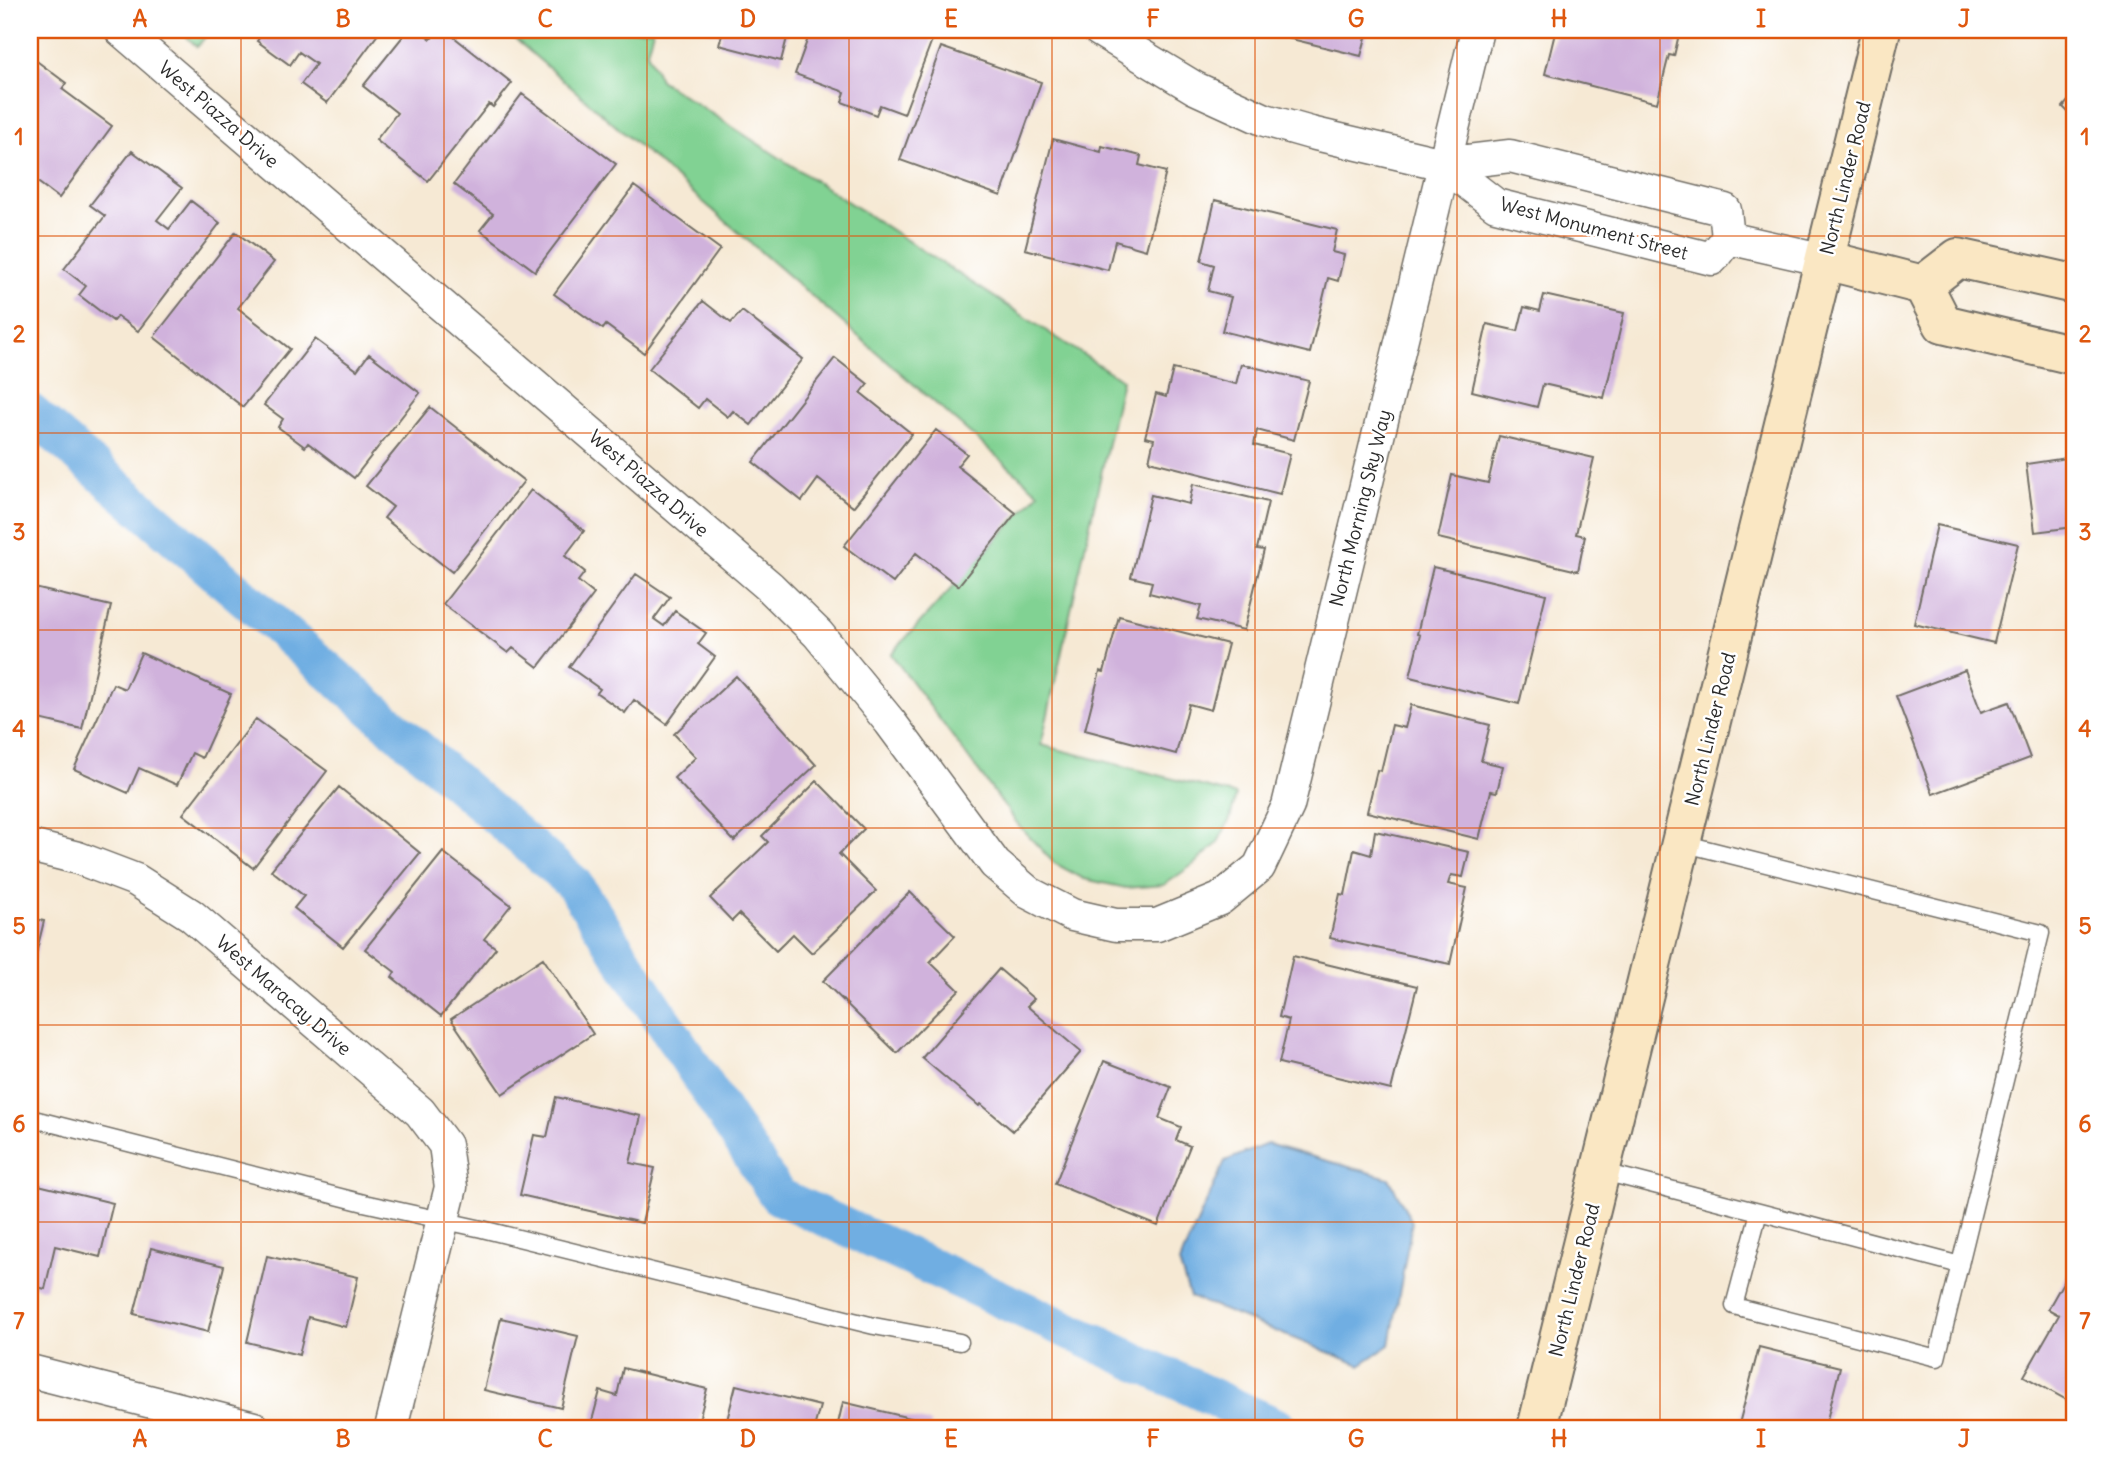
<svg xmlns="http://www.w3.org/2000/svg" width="2104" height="1458" viewBox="0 0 2104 1458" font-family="Delius,sans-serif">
  <rect width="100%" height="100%" fill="#fff"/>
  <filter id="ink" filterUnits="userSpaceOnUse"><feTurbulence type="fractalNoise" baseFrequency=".0143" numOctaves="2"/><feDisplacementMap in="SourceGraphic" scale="14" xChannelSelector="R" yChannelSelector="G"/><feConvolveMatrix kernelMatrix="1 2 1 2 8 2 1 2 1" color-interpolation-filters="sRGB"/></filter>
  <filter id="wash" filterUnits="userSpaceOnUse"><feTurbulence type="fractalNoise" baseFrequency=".00686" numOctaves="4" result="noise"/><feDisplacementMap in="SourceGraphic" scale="28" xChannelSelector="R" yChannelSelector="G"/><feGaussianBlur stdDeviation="1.57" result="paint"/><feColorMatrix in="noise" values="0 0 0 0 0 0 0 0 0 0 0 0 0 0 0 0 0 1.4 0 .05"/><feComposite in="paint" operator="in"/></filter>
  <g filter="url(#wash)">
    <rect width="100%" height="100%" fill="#f6e9d4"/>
    <path fill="#81d293" stroke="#567e5f" stroke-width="2" d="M180 30H211L197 47Z
      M505 30H653L647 52 660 80 1122 380 1041 745 1236 795 1230 819 1217 844 1194 864 1164 885 1126 888 1084 879 1054 863 1020 827 891 654 1039 493Z"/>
    <path fill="#6faee2" stroke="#4d6c86" stroke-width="2" d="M1267 1144 1389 1178 1412 1222 1390 1345 1360 1365 1190 1297 1179 1263 1225 1161Z"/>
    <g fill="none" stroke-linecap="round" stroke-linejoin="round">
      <path stroke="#6faee2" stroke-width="38" d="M30 412 573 883 778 1196 1279 1428"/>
    </g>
    <g id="blocks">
      <path fill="#d0b2dc" d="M265 30H381L327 103 301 84 316 64 299 52 290 65 257 41Z
        M408 30H419L431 39 439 30H445L512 83 493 107 489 104 428 181 376 140 397 113 363 86Z
        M703 30H789L781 61 719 45 722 35Z
        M811 30H928L935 32 904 114 880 105 876 115 842 102 845 92 795 74Z
        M1268 30H1368L1361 56 1267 33Z
        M1560 30H1680L1674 56 1669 55 1657 103 1545 74 1555 33 1559 34Z
        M941 47 1041 82 1001 196 900 160Z
        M30 56 66 83 62 89 112 126 59 198 31 177 30 179Z
        M522 94 616 164 535 271 480 230 493 214 454 184Z
        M2074 94V118L2063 107Z
        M1053 139 1101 152 1102 146 1141 156 1139 165 1166 172 1146 250 1115 241 1108 270 1025 249Z
        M132 151 182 188 157 220 169 229 191 201 220 223 138 331 117 316 113 321 79 295 86 286 64 269 105 216 90 205Z
        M634 186 720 249 644 353 606 325 603 329 554 294Z
        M1215 200 1337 230 1332 252 1344 255 1338 281 1328 278 1310 353 1222 331 1231 297 1208 291 1214 265 1201 261Z
        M236 232 274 262 238 308 290 349 243 407 154 337Z
        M1544 295 1624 313 1604 398 1543 384 1537 407 1472 391 1487 324 1518 331 1524 307 1540 311Z
        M703 301 731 323 742 311 803 359 751 425 733 411 728 417 705 399 698 408 649 369Z
        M315 339 357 370 369 354 420 393 354 478 308 443 305 447 278 427 283 419 264 405Z
        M835 358 868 384 861 393 912 434 853 507 818 479 802 501 753 462Z
        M1241 364 1309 381 1294 440 1257 430 1254 445 1290 454 1280 494 1149 461 1154 439 1145 437 1156 394 1166 397 1173 369 1236 384Z
        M430 407 524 481 452 572 384 518 393 507 366 486Z
        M936 430 967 454 957 466 1016 513 958 586 916 553 893 583 844 546Z
        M1499 436 1594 458 1576 534 1585 536 1578 571 1438 538 1452 475 1488 483Z
        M2074 457V527L2035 532 2026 464Z
        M1193 484 1268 502 1257 549 1264 550 1244 630 1197 619 1201 606 1149 593 1152 582 1131 577 1151 495 1189 504Z
        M531 490 584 531 565 556 585 572 578 581 594 594 538 667 513 648 508 653 443 604Z
        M1937 525 2018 544 1994 643 1914 624Z
        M1433 567 1546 594 1519 704 1410 677 1420 635 1417 634Z
        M636 574 670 597 654 619 664 626 675 611 706 633 698 644 715 657 667 724 634 700 625 713 597 693 600 689 569 667Z
        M30 587 111 606 82 729 39 719 37 728 30 727Z
        M1119 616 1228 644 1211 710 1189 704 1176 754 1085 730 1100 671 1104 672Z
        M141 653 231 694 202 758 192 753 177 785 139 768 128 793 74 769 113 684 125 689Z
        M1965 670 1981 712 2009 702 2030 758 1933 794 1896 696Z
        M736 676 816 765 734 841 674 778 696 757 674 734Z
        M1411 705 1490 725 1481 761 1503 766 1497 792 1491 791 1479 839 1367 812 1377 770 1381 771 1392 725 1405 728Z
        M256 719 327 771 253 868 183 814Z
        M817 781 864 829 839 854 876 891 812 953 793 934 776 951 739 914 732 921 710 898 768 842 762 836Z
        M339 787 420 853 343 947 294 908 304 896 271 870Z
        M1375 831 1469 852 1463 877 1451 875 1448 884 1467 888 1450 964 1330 938 1340 894 1345 895 1354 850 1371 855Z
        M443 852 511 905 484 939 496 948 441 1016 392 977 395 972 365 949Z
        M910 892 955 936 930 962 959 990 897 1053 823 981Z
        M30 918 44 921 31 974H30Z
        M1293 956 1417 986 1391 1090 1279 1063 1289 1020 1279 1017Z
        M543 958 593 1034 502 1094 451 1019Z
        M999 969 1034 999 1027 1006 1081 1052 1013 1131 981 1104 979 1106 922 1058Z
        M1104 1061 1171 1087 1159 1118 1181 1127 1176 1140 1190 1146 1158 1226 1055 1184Z
        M556 1097 641 1116 630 1163 655 1168 642 1223 520 1195 534 1135 547 1137Z
        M30 1183 113 1203 100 1257 55 1246 45 1289 30 1285Z
        M151 1248 224 1266 208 1332 134 1314Z
        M267 1256 358 1277 346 1327 308 1317 299 1355 247 1342Z
        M2074 1263V1404L2024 1376 2059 1315 2048 1309Z
        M501 1318 578 1336 561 1408 484 1390Z
        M1759 1347 1840 1367 1825 1428H1738Z
        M623 1368 707 1389 697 1428H590L600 1391 617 1396Z
        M736 1385 820 1406 814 1428H725Z
        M843 1402 931 1423 930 1428H837Z"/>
    </g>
  </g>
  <g filter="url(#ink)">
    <use href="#blocks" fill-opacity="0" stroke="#726e66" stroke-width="2"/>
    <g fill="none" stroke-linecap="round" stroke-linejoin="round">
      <defs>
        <path id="lane" d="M30 1118 364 1203 482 1229 874 1326 960 1342
          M1600 1171 1759 1212 1734 1306 1937 1358 2041 933 1682 843
          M1759 1212 1960 1265"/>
        <path id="street" d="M121 30 770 587 818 634 890 722 995 864 1029 893 1072 915 1116 925H1157L1220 899 1259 867 1288 806 1477 30
          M1099 30 1195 88 1265 120 1311 133 1443 164 1510 156 1725 210 1728 238 1712 259 1496 205 1443 164
          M1728 238 1825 260
          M30 846 78 858 136 880 191 915 420 1112 445 1145 451 1187 391 1428
          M30 1371 254 1428"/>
        <path id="secondary" d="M1825 260 1923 285 1943 324 2074 355
          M1923 285 1958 258 2074 284
          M1537 1428 1881 30"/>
      </defs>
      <use href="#lane" stroke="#726e66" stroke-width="19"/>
      <use href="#street" stroke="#726e66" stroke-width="35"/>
      <use href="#secondary" stroke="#726e66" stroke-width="42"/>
      <use href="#lane" stroke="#fff" stroke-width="16"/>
      <use href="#street" stroke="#fff" stroke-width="32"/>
      <use href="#secondary" stroke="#fae7c3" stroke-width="38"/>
    </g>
  </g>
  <path fill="none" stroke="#df570e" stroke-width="2" stroke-opacity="0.55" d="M241 30V1428M444 30V1428M647 30V1428M849 30V1428M1052 30V1428M1255 30V1428M1457 30V1428M1660 30V1428M1863 30V1428M30 236H2074M30 433H2074M30 630H2074M30 828H2074M30 1025H2074M30 1222H2074"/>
  <g text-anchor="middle" stroke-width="5" stroke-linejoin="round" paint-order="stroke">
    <g font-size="19" fill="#2b2b2b" stroke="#fff">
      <text transform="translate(219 114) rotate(41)" y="7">West Piazza Drive</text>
      <text transform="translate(1845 178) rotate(-76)" y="7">North Linder Road</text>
      <text transform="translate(1594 228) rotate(15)" y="7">West Monument Street</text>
      <text transform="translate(649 483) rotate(41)" y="7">West Piazza Drive</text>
      <text transform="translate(1360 508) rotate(-76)" y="7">North Morning Sky Way</text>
      <text transform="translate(1710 729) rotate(-76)" y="7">North Linder Road</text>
      <text transform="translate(284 995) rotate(41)" y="7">West Maracay Drive</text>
      <text transform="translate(1574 1280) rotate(-76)" y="7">North Linder Road</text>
    </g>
  </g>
  <rect width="2104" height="1458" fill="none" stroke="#fff" stroke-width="77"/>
  <rect x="38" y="38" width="2028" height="1382" fill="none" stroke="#df570e" stroke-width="2.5"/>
  <g font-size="23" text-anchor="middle" font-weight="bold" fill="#df570e">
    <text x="140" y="27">A</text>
    <text x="343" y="27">B</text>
    <text x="545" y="27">C</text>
    <text x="748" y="27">D</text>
    <text x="951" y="27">E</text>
    <text x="1153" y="27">F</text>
    <text x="1356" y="27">G</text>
    <text x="1559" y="27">H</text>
    <text x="1761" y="27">I</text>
    <text x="1964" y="27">J</text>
    <text x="19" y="145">1</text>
    <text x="2085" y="145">1</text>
    <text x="19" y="342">2</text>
    <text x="2085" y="342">2</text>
    <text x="19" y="540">3</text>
    <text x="2085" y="540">3</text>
    <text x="19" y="737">4</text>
    <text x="2085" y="737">4</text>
    <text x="19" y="934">5</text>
    <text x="2085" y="934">5</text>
    <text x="19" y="1132">6</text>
    <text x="2085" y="1132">6</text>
    <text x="19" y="1329">7</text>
    <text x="2085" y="1329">7</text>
    <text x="140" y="1447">A</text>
    <text x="343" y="1447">B</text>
    <text x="545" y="1447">C</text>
    <text x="748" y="1447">D</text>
    <text x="951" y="1447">E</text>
    <text x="1153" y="1447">F</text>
    <text x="1356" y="1447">G</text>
    <text x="1559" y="1447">H</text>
    <text x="1761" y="1447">I</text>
    <text x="1964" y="1447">J</text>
  </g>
</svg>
